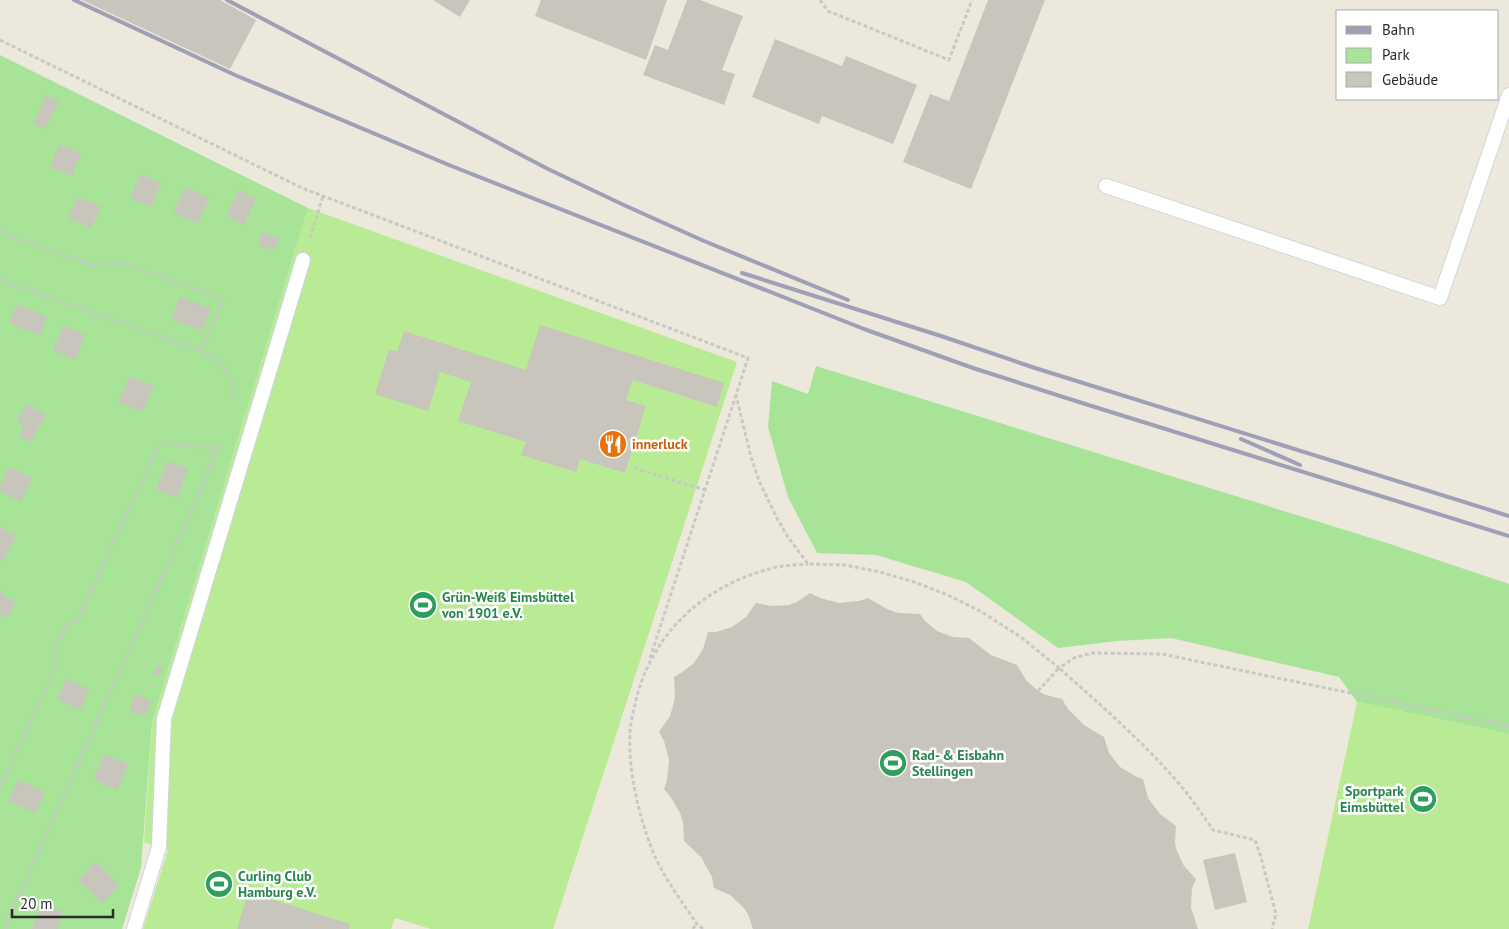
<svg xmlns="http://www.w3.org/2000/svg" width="1509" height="929" viewBox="0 0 1509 929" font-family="'PT Sans',sans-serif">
  <rect width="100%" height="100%" fill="#ede8dc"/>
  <path fill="#a7e498" d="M0 55 308 208 152 723 141 868 122 929H0Z
    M816 366 1387 543 1509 584V734L1357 702 1339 677 1171 638 1117 641 1058 648 966 582 876 555 817 553 788 497 768 427 772 381 808 394Z"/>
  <path fill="#b9eb94" d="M308 208 737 362 553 929H431L395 918 391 929H143L168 850 144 842 152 723Z
    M1357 702 1509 734V929H1308Z"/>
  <path fill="#c8c5bc" d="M82 0H220L256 20 230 69Z
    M433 0H470L460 17Z
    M541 0H667L646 60 535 16Z
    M687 0H700L743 16 722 70 735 74 724 105 643 75 655 45 668 50Z
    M988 0H1045L971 189 903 162 930 94 949 101Z
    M775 39 842 66 846 56 917 85 893 144 822 116 819 124 752 97Z
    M46 95 59 101 45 129 33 124Z
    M59 144 81 153 72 176 50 168Z
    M140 174 161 183 151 207 130 198Z
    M185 188 209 198 198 224 173 213Z
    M239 190 256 199 244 225 226 216Z
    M78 197 101 207 91 228 68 218Z
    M262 232 279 237 275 250 258 246Z
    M180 297 211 308 202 331 172 319Z
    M17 304 47 316 40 335 9 323Z
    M540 325 724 383 717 407 633 380 626 400 646 406 625 473 580 459 576 472 521 455 526 442 458 421 471 382 440 372 428 411 375 394 389 349 397 352 404 331 526 370Z
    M64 326 85 335 75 360 53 350Z
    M130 376 154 386 142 412 118 402Z
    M26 404 46 415 31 442 19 436 24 426 17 422Z
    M167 461 188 469 177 498 156 489Z
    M9 467 32 478 21 502 0 491V486Z
    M0 527 16 536 3 562 0 560Z
    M0 591 3 592 2 595 16 602 7 618 0 615Z
    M810 593 820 598 839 603 859 601 868 598 887 609 898 613 920 614 925 621 937 631 953 637 969 638 991 655 1017 665 1026 680 1038 691 1046 695 1062 699 1068 709 1084 725 1104 737 1109 753 1120 767 1135 776 1143 779 1148 798 1160 814 1176 826 1175 843 1177 851 1184 866 1196 879 1192 888 1191 908 1198 929H753L748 914 743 907 730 895 714 888 712 877 701 857 684 841 683 822 680 813 670 796 664 789 667 780 669 760 664 741 659 732 670 716 673 706 675 697 674 677 681 673 694 663 703 649 708 632H716L732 627 746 617 756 603 772 606 789 605 797 602Z
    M157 666 162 668 159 676 154 674Z
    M66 679 89 689 80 710 57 699Z
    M135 694 151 700 145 716 129 710Z
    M104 754 128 764 117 790 94 780Z
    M18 780 45 792 36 813 8 801Z
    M1235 853 1247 902 1215 910 1203 860Z
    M95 861 108 872 107 874 119 884 103 903 78 881Z
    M248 892 350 924 349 929H237Z
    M42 904 63 912 57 929H32Z"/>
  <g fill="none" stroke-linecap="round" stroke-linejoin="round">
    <defs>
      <path id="service" d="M1106 186 1440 298 1509 95
        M134 929 159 847 164 719 303 260"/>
    </defs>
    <use href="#service" stroke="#d1d2e3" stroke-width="16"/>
    <path stroke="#c8c8c8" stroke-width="3" stroke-dasharray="4 2.5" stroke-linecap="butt" d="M820 0 828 11 949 60 972 0
      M0 40 302 188 748 358 736 395 751 457 759 481 778 520 788 537 808 564 845 565 880 572 914 582 948 595 982 612 1022 638 1059 668 1074 658 1091 653 1162 654 1509 726
      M0 232 93 266 120 262 223 299 202 351
      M310 238 323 196
      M0 280 202 351C207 355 215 357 219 362 228 370 235 386 233 398
      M634 468 705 490
      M650 658 736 395
      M1038 691 1059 668C1103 707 1148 746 1186 792 1195 804 1204 817 1213 830L1255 840 1260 854 1276 914 1272 929
      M0 789 55 668V651L66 625 78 620 159 444 218 448
      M4 929 205 481 219 444
      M693 929 696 923
      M703 929 696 923C681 900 664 878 653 852 639 817 628 771 630 734 630 722 634 711 636 700 653 630 708 583 777 567 787 565 798 565 808 564"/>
    <use href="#service" stroke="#fff" stroke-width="14"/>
    <path stroke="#9f9fb5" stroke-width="4" d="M74 0 235 75 449 165 864 329 973 368 1082 403 1509 536
      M227 0 548 169 626 206 704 241 848 300
      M742 273 941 336 1035 368 1509 516
      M1241 439 1300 465"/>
  </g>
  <defs>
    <symbol id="restaurant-disc" viewBox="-11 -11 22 22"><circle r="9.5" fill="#e8710a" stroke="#fff"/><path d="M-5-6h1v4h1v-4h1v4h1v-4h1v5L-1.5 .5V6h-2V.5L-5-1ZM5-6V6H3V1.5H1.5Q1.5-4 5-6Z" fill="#fff"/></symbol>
    <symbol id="stadium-disc" viewBox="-11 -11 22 22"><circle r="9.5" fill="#2e9e5b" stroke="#fff"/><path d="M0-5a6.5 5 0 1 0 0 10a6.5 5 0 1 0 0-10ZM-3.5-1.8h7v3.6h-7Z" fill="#fff"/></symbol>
  </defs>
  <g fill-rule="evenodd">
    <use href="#restaurant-disc" x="597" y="428" width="32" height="32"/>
    <use href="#stadium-disc" x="407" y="589" width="32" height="32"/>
    <use href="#stadium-disc" x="877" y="747" width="32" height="32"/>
    <use href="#stadium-disc" x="1407" y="783" width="32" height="32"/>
    <use href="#stadium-disc" x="203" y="868" width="32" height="32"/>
  </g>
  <g text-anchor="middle" stroke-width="5" stroke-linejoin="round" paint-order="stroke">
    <g font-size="14" font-weight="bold" fill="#c56008" stroke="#fff" text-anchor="start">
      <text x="632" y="449">innerluck</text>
    </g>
    <g font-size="14" font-weight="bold" fill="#27864d" stroke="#fff" text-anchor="start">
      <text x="442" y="602">Grün-Weiß Eimsbüttel<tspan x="442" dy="16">von 1901 e.V.</tspan></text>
      <text x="912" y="760">Rad- &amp; Eisbahn<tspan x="912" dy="16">Stellingen</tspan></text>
      <text x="1404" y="796" text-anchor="end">Sportpark<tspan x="1404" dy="16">Eimsbüttel</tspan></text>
      <text x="238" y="881">Curling Club<tspan x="238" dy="16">Hamburg e.V.</tspan></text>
    </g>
  </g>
  <rect x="1336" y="10" width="162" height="90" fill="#ffffff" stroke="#aaaaaa"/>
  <rect x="1346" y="26" width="25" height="8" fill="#9f9fb5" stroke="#aaaaaa"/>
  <text x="1382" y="35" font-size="15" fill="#2a2a2a">Bahn</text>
  <rect x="1346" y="48" width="25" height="15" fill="#a7e498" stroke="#aaaaaa"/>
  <text x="1382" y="60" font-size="15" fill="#2a2a2a">Park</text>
  <rect x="1346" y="72" width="25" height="15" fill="#c8c5bc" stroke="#aaaaaa"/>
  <text x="1382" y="85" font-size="15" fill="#2a2a2a">Gebäude</text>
  <path d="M12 909v8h101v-8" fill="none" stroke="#2a2a2a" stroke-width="2.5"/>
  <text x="20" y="909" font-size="15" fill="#2a2a2a" stroke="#ffffff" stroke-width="4" paint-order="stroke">20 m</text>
</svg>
